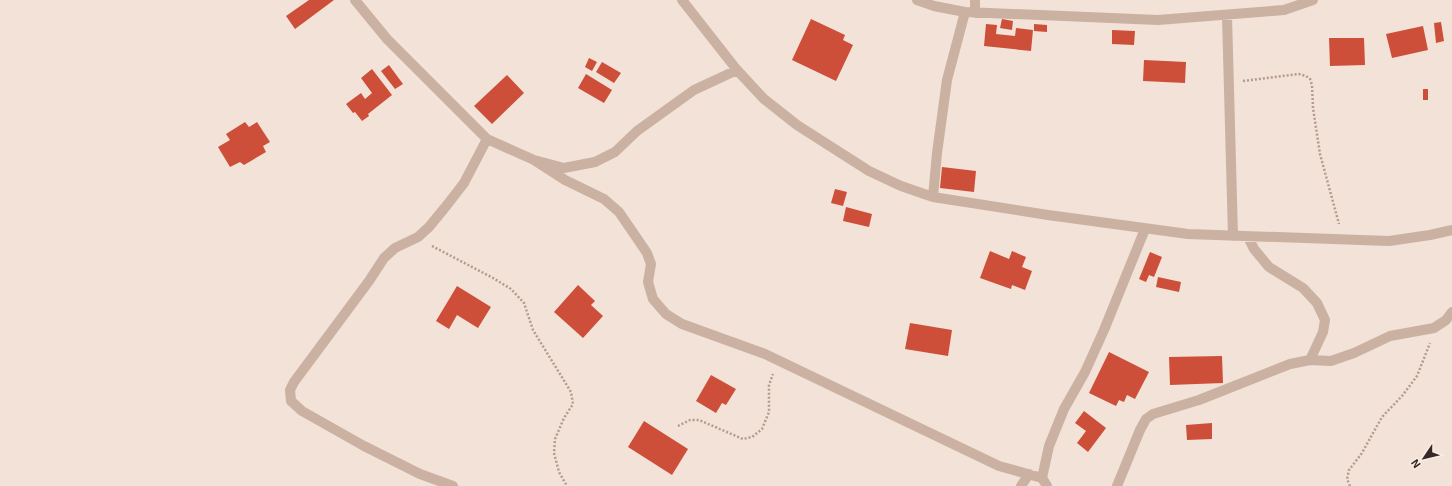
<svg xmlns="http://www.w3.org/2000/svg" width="1452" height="486" viewBox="0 0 1452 486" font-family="'Exo 2',sans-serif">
  <rect width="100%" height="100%" fill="#f2e2d7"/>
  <path fill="#cd4f3a" d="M309 0H334L295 29 286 16Z
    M811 19 845 35 843 40 853 45 836 81 792 60Z
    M1002 19 1013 21 1012 30 1000 28Z
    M1441 22 1444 41 1436 43 1434 23Z
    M986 24 997 25 996 34 1015 36 1016 28 1033 30 1031 51 984 46Z
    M1034 24 1047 25V32L1034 31Z
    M1423 26 1428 50 1392 58 1386 34Z
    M1112 30 1135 31 1134 45 1112 44Z
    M1329 38H1364L1365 65 1330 66Z
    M589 58 597 62 592 71 585 67Z
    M1144 60 1186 62 1185 83 1143 81Z
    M602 62 621 73 614 83 596 72Z
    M389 65 403 84 395 89 381 71Z
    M372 69 392 95 368 114 369 116 362 121 355 112 353 113 346 104 361 93 365 99 372 93 361 78Z
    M586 74 612 90 604 103 578 88Z
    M507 75 524 93 492 124 474 106Z
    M1423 89H1428V100H1423Z
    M245 122 249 127 257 122 270 142 263 146 266 152 244 165 240 162 230 167 218 147 230 140 226 134Z
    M942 167 976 171 974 192 940 188Z
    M835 189 847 192 843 206 831 203Z
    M846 207 872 214 869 227 843 221Z
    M990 251 1009 259 1012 251 1026 257 1022 267 1032 271 1025 290 1012 285 1011 289 980 278Z
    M1150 252 1162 257 1154 277 1149 275 1146 282 1139 279Z
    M1158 277 1181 282 1179 292 1156 287Z
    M578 285 595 301 591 305 603 316 583 338 554 312Z
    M457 286 491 307 478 328 457 315 449 329 436 321Z
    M910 323 952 330 948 356 905 349Z
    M1109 352 1149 372 1135 399 1127 395 1124 402 1119 400 1116 406 1089 393Z
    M1222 356 1223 383 1170 385 1169 357Z
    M711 375 736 389 726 405 722 403 716 413 696 401Z
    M1084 411 1106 428 1088 452 1077 443 1086 431 1075 423Z
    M644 421 688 449 672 475 628 447Z
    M1212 423V439L1187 440 1186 425Z"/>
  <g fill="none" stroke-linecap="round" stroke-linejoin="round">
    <path stroke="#b69a8c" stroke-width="2.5" stroke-dasharray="2 2" stroke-linecap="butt" d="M1243 81 1299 74 1306 76 1310 79 1312 85 1313 108 1320 154 1339 224
      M432 246 493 278 511 289 524 303 533 330 571 392 573 404 564 418 555 439 554 453 559 472 567 486
      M678 426 690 420H699L743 439 752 437 762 429 769 412V385L773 374
      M1350 486 1347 479 1349 470 1362 453 1382 417 1402 396 1417 376 1430 343"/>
    <path stroke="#cab1a2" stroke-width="10" d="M355 0 387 39 487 139 534 160 564 168 595 162 615 152 637 131 694 90 737 70
      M682 0 737 70 764 99 797 125 869 171 901 186 933 197 1048 215 1188 234 1389 241 1430 235 1452 230
      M917 0 934 6 965 12 1158 20 1284 10 1313 0
      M975 0V13
      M1227 16 1233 236
      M534 160 565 180 604 199 619 212 647 253 651 264 648 282 653 299 666 314 682 324 765 354 999 466 1042 478
      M933 197 937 153 947 80 965 12
      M1248 237 1254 249 1269 267 1303 288 1317 303 1325 320 1323 332 1310 360
      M453 486 420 474 364 446 302 411 291 401 290 390 294 382 369 281 384 258 395 248 418 237 429 227 447 205 464 183 487 139
      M1021 486 1029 474
      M1047 486 1042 478 1049 446 1064 409 1085 372 1104 330 1145 229
      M1117 486 1140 430 1146 419 1153 414 1199 400 1290 364 1310 360 1331 361 1354 353 1390 336 1434 328 1446 320 1452 312"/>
  </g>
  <g transform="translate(1424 458) rotate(235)" stroke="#faede3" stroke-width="3" paint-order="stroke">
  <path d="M0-3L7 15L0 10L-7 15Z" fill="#352825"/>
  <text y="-6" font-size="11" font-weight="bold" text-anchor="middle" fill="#352825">N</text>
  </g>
</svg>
